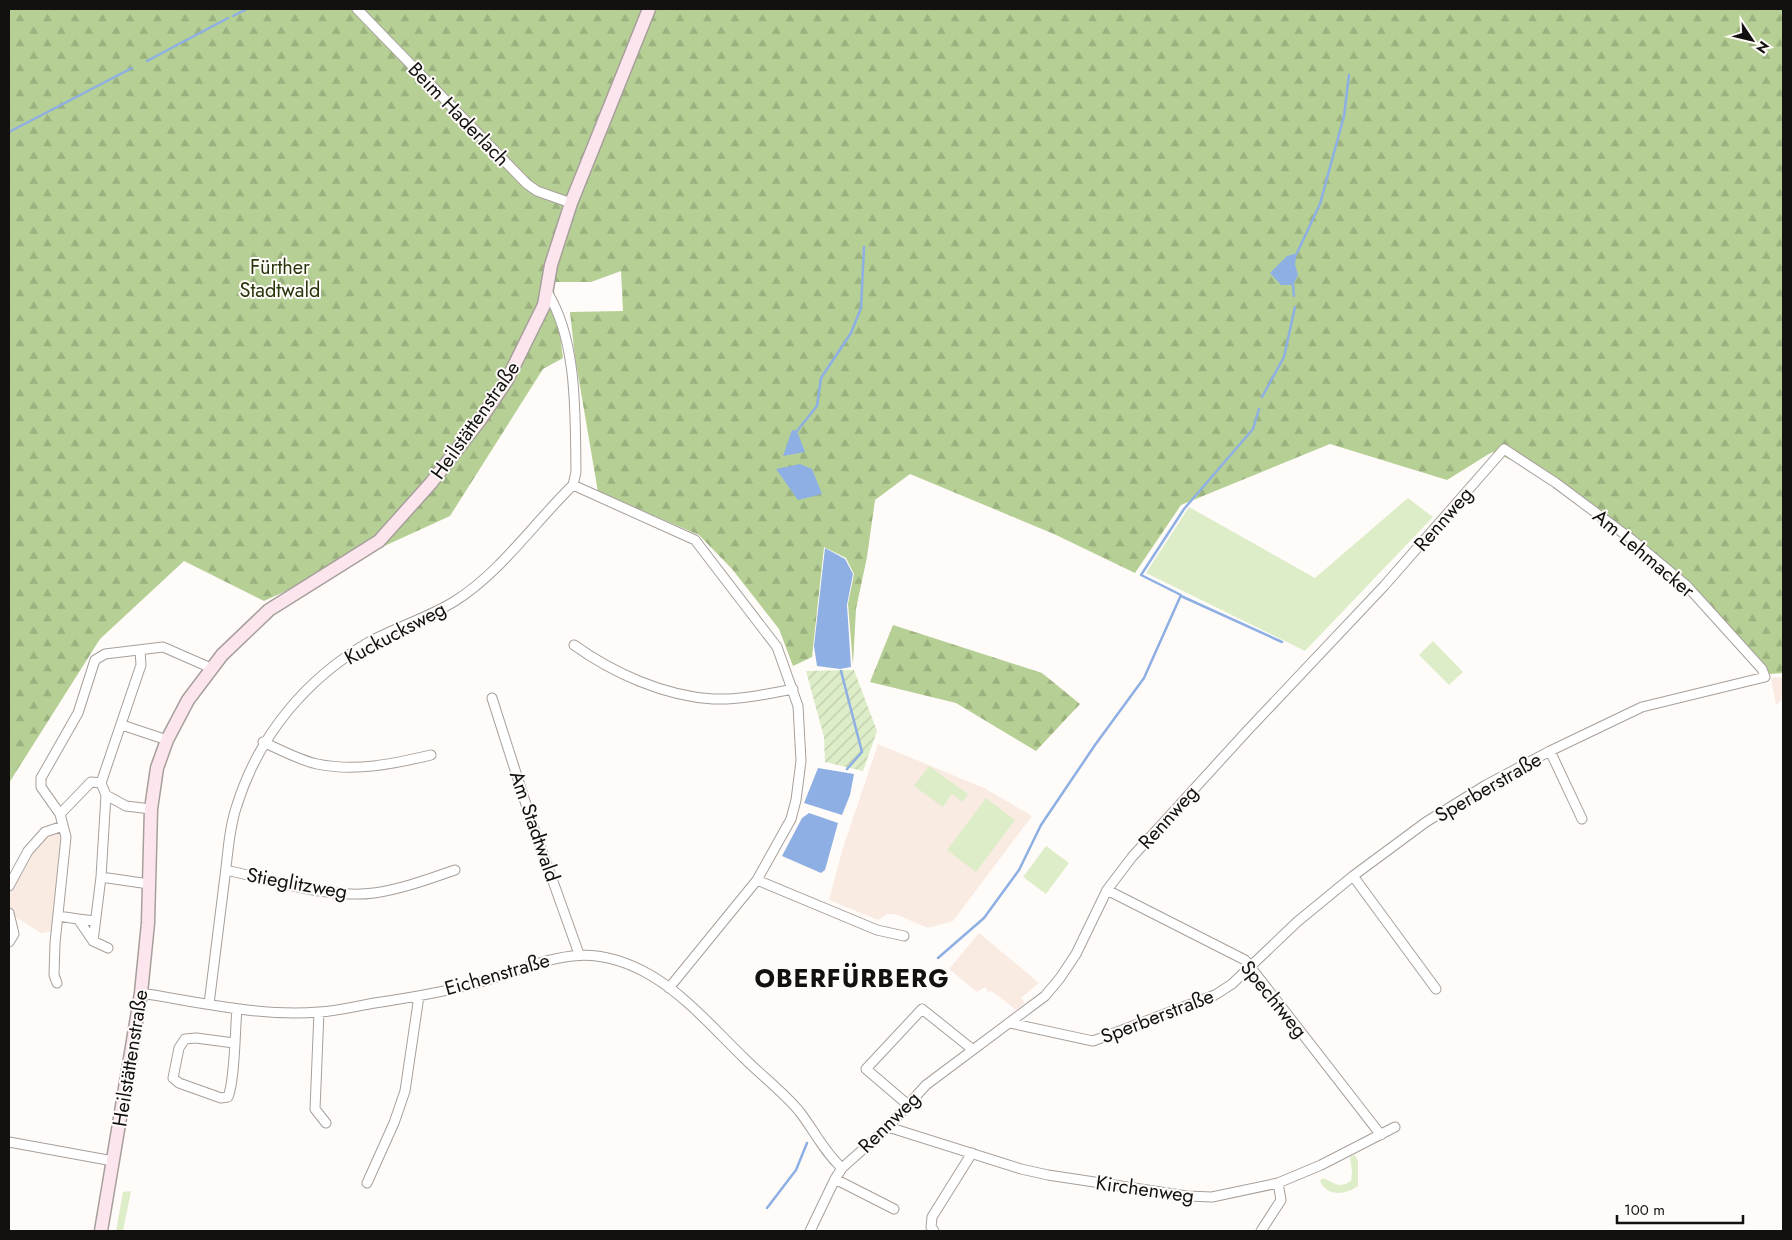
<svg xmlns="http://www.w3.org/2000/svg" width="1792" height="1240" viewBox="0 0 1792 1240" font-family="Jost,sans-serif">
  <defs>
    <pattern id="forest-firs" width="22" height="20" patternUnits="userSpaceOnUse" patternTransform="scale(1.25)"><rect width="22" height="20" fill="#b5cf94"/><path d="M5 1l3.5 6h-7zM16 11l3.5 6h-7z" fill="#9bb17f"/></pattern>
    <pattern id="garden-furrows" width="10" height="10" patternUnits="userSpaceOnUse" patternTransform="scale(1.25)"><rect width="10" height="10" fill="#ddedc8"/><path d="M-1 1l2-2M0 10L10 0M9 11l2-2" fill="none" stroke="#bdcaab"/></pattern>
  </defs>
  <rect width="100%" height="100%" fill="#fffbf8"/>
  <path fill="#f9ebe2" d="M1783 677V699L1776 705 1771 678Z
    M878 744 984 788 1032 816 953 921 928 928 895 914H888L878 920 829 900 842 851Z
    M56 831 63 837 54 931 41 933 14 916 9 904V892L42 836Z
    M979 933 1039 983 1021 998 1025 1003 1016 1010 992 991 988 992 986 987 977 992 949 969Z"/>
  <path fill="#ddedc8" d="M1408 498 1433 517 1305 651 1146 573 1189 507 1315 578Z
    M1433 641 1463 672 1449 685 1419 655Z
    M929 766 968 794 963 802 952 794 943 807 914 786Z
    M986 798 1015 820 976 872 947 850Z
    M1046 846 1069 863 1046 894 1023 877Z
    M1355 1155 1358 1161V1186C1346 1195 1327 1197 1320 1181L1323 1178C1335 1183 1338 1189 1351 1181L1352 1173 1350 1157Z
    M131 1191 123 1231H116L123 1192Z"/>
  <path fill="url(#forest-firs)" d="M9 9H1783V673L1770 674 1678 574 1634 536 1558 479 1492 452 1447 480 1330 444 1181 505 1135 573 1054 534 910 474 875 500 867 557 856 609 853 665 848 604 854 574 846 558 824 547 812 657 793 666 779 629 732 569 699 535 598 492 575 357 570 312 623 311 621 271 591 282H553L563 358 543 369 450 516 264 601 184 561 100 639 9 783Z
    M893 625 1042 673 1080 704 1036 751 956 703 870 682Z"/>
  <path fill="url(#garden-furrows)" d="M854 670 877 731 863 771 825 762 824 737 806 671Z"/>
  <path fill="#8eafe3" d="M1297 253 1295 264 1298 275 1293 285H1281L1270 273 1287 256Z
    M792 430 797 431 805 452 783 456Z
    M800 464 812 469 822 494 798 500 776 469Z
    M825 548 845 559 853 574 847 605 851 667 840 669 817 666 814 646Z
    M818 768 854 774 850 795 842 815 804 803Z
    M809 813 838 823 825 870 821 873 782 856 802 818Z"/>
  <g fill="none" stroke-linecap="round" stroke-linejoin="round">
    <path stroke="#8eafe3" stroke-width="2.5" d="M233 16 247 9
      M147 61 228 18
      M9 132 132 68
      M1297 253 1320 204 1344 116 1349 75
      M1293 285 1294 296
      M1262 397 1284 357 1295 307
      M797 431 817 406 821 378 851 333 861 308 864 247
      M1181 596 1282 642
      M841 671 862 752 847 769
      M938 958 984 918 1019 870 1041 825 1095 745 1144 678 1181 595 1141 575 1184 509 1253 429 1259 409
      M767 1208 796 1170 807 1143"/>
    <defs>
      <path id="street" d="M357 9 527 184 537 191 571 203
        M573 485 695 540 777 647 798 706 801 761 796 800 791 819 757 880 669 988
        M574 645C613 673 664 696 713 699 740 700 767 694 793 689
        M492 698 531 820 579 954
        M122 725 167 740
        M263 742C281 750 299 760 317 764 356 772 393 764 431 755
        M1550 751 1582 819
        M106 795 126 806 151 809
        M60 814 91 782 101 783
        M226 870C271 880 328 899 374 893 402 889 429 879 455 870
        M1353 876 1436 989
        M101 877 149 884
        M757 880 877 930 904 936
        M9 886 28 851 45 832 63 826
        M1107 890 1245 960 1381 1135
        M9 913 14 934 9 942
        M58 916 78 919
        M93 941 78 919 95 921
        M108 948 93 941 101 877 106 795 101 783 141 665 140 651
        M57 983 54 975 55 943 66 837 60 814 41 787V778L78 713 95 660 105 654 163 647 211 668
        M141 993C199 1002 260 1017 319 1012 338 1011 356 1006 375 1003 407 998 441 993 473 984 542 966 580 934 652 976 687 997 715 1030 744 1058 762 1076 783 1092 799 1111 814 1130 824 1152 842 1168
        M209 1004C214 961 220 919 225 876 228 853 229 828 237 805 259 735 306 679 369 642 396 627 428 618 455 601 501 572 534 523 573 485L576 472C575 416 578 341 547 292
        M319 1012 315 1109 326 1123
        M234 1043 196 1038 185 1039 179 1048 173 1078 179 1083 221 1098 228 1097C235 1080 235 1029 237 1009
        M907 1104 866 1069 922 1009 972 1049
        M888 1127 1021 1169 1048 1175 1187 1196 1212 1197 1278 1183 1321 1165 1395 1127
        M9 1142 113 1161
        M835 1179 894 1209
        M367 1183 394 1123 405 1091 419 996
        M810 1231 835 1179 842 1168 888 1127 926 1085 1045 996 1060 978 1076 954 1107 890 1132 857 1247 731 1384 586 1504 449 1556 483 1631 539 1687 586 1762 669 1765 677 1642 707 1550 751 1486 785 1426 822 1353 876 1297 922 1232 984 1215 995 1093 1041 1010 1023
        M934 1231 931 1227 932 1217 972 1153
        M1261 1231 1281 1200 1278 1183"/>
      <path id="secondary" d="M101 1231 141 993 148 923 151 809 157 768 167 740 188 700 222 655 269 610 379 541 431 483 480 420 507 380 544 305 551 265 571 203 649 9"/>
    </defs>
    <use href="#street" stroke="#a6a09c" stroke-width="11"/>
    <use href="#secondary" stroke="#a6a09c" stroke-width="15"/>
    <use href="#street" stroke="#fff" stroke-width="9"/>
    <use href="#secondary" stroke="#fce5ec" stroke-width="12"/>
  </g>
  <g text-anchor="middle" stroke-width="4" stroke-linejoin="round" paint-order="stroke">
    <g font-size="20" fill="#131110" stroke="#fffbf8">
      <text transform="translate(459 114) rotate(46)" y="7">Beim Haderlach</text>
      <text transform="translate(475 420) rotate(-55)" y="7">Heilstättenstraße</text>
      <text transform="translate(1443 519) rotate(-49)" y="7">Rennweg</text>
      <text transform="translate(1644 553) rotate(40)" y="7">Am Lehmacker</text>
      <text transform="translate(395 633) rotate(-28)" y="7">Kuckucksweg</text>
      <text transform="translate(1488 787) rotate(-30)" y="7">Sperberstraße</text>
      <text transform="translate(1168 817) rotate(-48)" y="7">Rennweg</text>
      <text transform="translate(535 826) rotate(71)" y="7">Am Stadtwald</text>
      <text transform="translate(297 883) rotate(10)" y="7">Stieglitzweg</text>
      <text transform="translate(497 974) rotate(-16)" y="7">Eichenstraße</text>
      <text transform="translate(1274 999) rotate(51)" y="7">Spechtweg</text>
      <text transform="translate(1157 1016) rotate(-21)" y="7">Sperberstraße</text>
      <text transform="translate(130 1058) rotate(-81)" y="7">Heilstättenstraße</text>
      <text transform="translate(889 1122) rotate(-45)" y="7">Rennweg</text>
      <text transform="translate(1145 1189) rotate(8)" y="7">Kirchenweg</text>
    </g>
    <g font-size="20" fill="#27360b" stroke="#fffbf8">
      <text x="280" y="274">Fürther<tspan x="280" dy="23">Stadtwald</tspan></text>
    </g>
    <g font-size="25" font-weight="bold" letter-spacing="1" fill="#131110" stroke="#fffbf8">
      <text x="852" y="987">OBERFÜRBERG</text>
    </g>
  </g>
  <rect width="1792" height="1240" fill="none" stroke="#131110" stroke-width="20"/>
  <g transform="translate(1752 40) rotate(125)" stroke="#fffbf8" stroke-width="4" paint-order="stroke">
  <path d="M0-4L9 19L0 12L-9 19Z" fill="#131110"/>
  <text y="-8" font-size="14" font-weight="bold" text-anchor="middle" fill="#131110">N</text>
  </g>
  <path d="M1617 1215v8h126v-8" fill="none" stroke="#131110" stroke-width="2.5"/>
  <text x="1624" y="1215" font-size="15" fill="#131110" stroke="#fffbf8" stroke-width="4" paint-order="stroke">100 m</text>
</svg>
